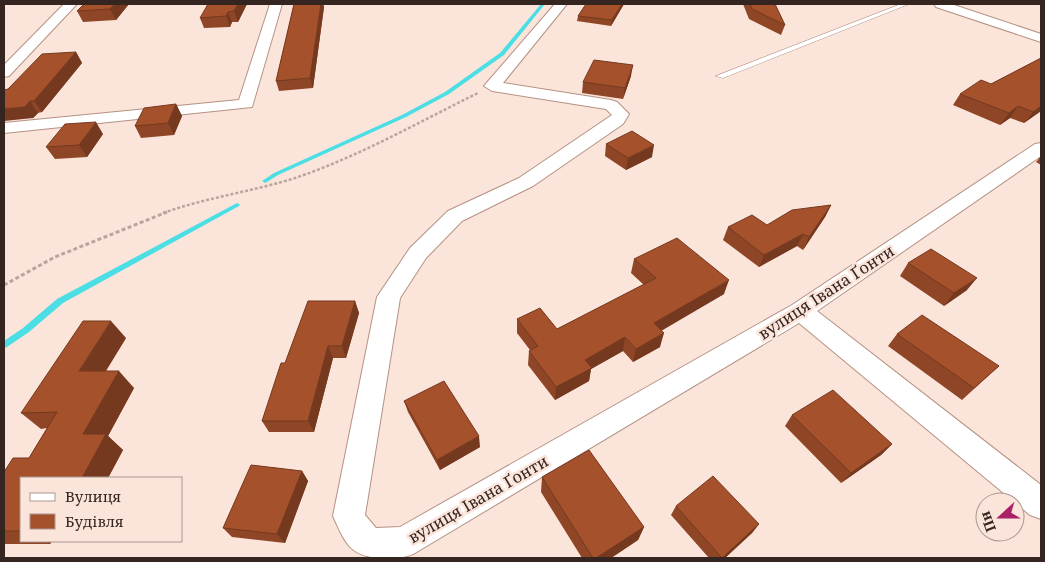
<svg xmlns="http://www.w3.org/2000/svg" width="1045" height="562" viewBox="0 0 1045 562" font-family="'Noto Serif',serif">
  <rect width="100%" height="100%" fill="#fbe4da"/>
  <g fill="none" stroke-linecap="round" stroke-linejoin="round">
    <path fill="#4bdfe5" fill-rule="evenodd" d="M541 4H545L504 55 449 94 406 117 278 175 267 182 265 183 262 181 274 173 402 115 445 92 500 53Z
      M237 203 239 204 240 205 239 206 63 303 29 332 7 347 4 348V341L23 328 57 299Z"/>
    <defs>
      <path id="service" d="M901 4H909L723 78 716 76Z"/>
      <path id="minor" d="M64 4H77L9 76 4 77V65Z
        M270 4H282L252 107 4 133V123L239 100Z
        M555 4H567L503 83 611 100 617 102 629 114 623 124 533 186 462 221 426 258 400 298 365 515 376 528 400 527 792 305 1035 144 1041 143V156L817 311 1041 485V519L1030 515 799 323 415 553C405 558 397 558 385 558 351 558 346 545 333 516L377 297 381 291 410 248 448 211 519 178 612 115 606 109 492 91 484 86Z
        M934 4H951L1041 34V42L936 7Z"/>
    </defs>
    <use href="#service" stroke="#b59283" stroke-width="1"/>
    <use href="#minor" stroke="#b59283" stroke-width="2"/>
    <path stroke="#baa59d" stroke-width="2.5" stroke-dasharray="3 2" stroke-linecap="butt" d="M163 213C205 198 249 192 292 179 356 158 417 123 478 93"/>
    <path stroke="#baa59d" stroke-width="3" stroke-dasharray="4 2.5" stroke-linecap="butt" d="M4 285 55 257 167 212"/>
    <use href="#service" fill="#fff" fill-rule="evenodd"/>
    <use href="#minor" fill="#fff" fill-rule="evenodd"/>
  </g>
  <path fill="#8e4626" d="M84 4H129L116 20 83 22 77 11Z
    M247 4 238 22H232L230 27 204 28 200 18Z
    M294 4H323L324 7 313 88 279 91 276 81Z
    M586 4H624L611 26 577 21 578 16Z
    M743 4H775L785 25 781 35 749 19Z
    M76 52 82 63 42 112 38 113 33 118 8 89Z
    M1041 58V111L1024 123 1010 118 1000 125 953 105 960 94 991 84Z
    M631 76 623 99 582 93 583 82Z
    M176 104 182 116 174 135 141 138 135 126Z
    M103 134 87 157 55 159 46 147Z
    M606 144 652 157 626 170 605 156Z
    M1041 156V165L1036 162Z
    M831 205 825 217 803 250 797 246 759 267 723 240 728 227 767 225Z
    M634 259 724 294 661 330 660 347 633 362 623 351 591 369 589 381 555 400 528 365 529 351 530 350 517 333V319L557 329 644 285 631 273Z
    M908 263 967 290 944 306 900 276Z
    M355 301 359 313 346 358H333L314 432H269L262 421 285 363Z
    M897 334 999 366 962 400 888 346Z
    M126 338 106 371 134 388 108 436 123 450 108 478H21V541H52L50 544H4V472L29 458 47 428 41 429 21 413Z
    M404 401 480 447 440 470 408 412Z
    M792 415 892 444 881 455 841 483 785 426Z
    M302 471 308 481 285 543 232 537 223 528Z
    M542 477 644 527 638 540 611 558H582L541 492Z
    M676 506 759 524 752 533 725 558H709L671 515Z"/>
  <path fill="#74391f" d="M115 4H129L116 20 110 9Z
    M238 4H247L238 22 234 11Z
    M321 4H323L324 7 313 88 310 78Z
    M622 4H624L611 26 612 20Z
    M228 12 232 22 230 27 226 16Z
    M76 52 82 63 42 112 34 101Z
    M633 65 631 76 623 99 625 88Z
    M30 101 38 113 33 118 4 121V109Z
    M176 104 182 116 174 135 168 123Z
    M1018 106 1010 118 1000 125 1009 113Z
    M1041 106V111L1024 123 1033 112Z
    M96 122 103 134 87 157 79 145Z
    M654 145 652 157 626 170 628 158Z
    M831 205 825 217 803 250 809 237Z
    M803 234 797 246 759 267 764 255Z
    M977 278 967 290 944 306 954 293Z
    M729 280 724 294 651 337 654 323Z
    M355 301 359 313 346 358 342 346Z
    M111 321 126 338 95 388 79 371Z
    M664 333 660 347 633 362 636 349Z
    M625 337 623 351 591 369 589 381 555 400 556 387 585 360Z
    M328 346 333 358 314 432 308 421Z
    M119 371 134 388 108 436 123 450 108 478H82L83 434Z
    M479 436 480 447 440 470 437 460Z
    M892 444 881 455 841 483 851 473Z
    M302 471 308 481 285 543 277 534Z
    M759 524 752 533 725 558H722Z
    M644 527 638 540 611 558H596Z
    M44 541H52L50 544Z"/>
  <path fill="#a5512c" stroke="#74391f" d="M84 4H115L110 9 77 11Z
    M208 4H238L234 11 228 12 226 16 200 18Z
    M294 4H321L310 78 276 81Z
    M586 4H622L612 20 578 16Z
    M750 4H775L785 25 752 9Z
    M76 52 34 101H30L25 107 4 109V90L8 89 42 54Z
    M1041 58V106L1033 112 1018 106 1009 113 960 94 981 80 991 84Z
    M594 60 633 65 625 88 583 82Z
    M176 104 168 123 135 126 144 108Z
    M96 122 79 145 46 147 65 124Z
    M632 131 654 145 628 158 606 144Z
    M831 205 809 237 803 234 764 255 728 227 752 215 767 225 792 210Z
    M677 238 729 280 654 323 664 333 636 349 625 337 585 360 592 368 556 387 529 351 538 346 517 319 540 308 557 329 656 278 634 259Z
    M931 249 977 278 954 293 908 263Z
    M308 301H355L342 346H328L308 421H262L281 363H285Z
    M922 315 999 366 974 388 897 334Z
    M83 321H111L79 371H119L83 434H106L82 478H21V531H4V472L13 458H29L57 412 21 413Z
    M444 381 479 436 437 460 404 401Z
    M833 390 892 444 851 473 792 415Z
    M589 450 644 527 596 558H593L542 477Z
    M251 465 302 471 277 534 223 528Z
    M713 476 759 524 722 558 676 506Z"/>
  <g text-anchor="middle" stroke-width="5" stroke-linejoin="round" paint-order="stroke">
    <g font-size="16" fill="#342520" stroke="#fbe4da">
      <text transform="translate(826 292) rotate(-33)" y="6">вулиця Івана Ґонти</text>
      <text transform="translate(478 499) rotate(-30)" y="6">вулиця Івана Ґонти</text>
    </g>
  </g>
  <rect width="1045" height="562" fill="none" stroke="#342520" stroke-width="10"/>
  <rect x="20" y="477" width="162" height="65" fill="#fbe4da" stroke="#ab9890"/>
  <rect x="30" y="493" width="25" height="8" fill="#ffffff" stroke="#ab9890"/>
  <text x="65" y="502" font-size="15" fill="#342520">Вулиця</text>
  <rect x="30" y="514" width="25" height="15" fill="#a5512c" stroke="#ab9890"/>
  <text x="65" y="527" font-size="15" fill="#342520">Будівля</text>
  <g transform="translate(1000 517) rotate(249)"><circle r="24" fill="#fbe4da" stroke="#ab9890"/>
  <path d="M0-4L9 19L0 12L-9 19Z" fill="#a92167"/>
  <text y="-8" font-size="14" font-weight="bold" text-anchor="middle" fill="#342520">Пн</text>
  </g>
</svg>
